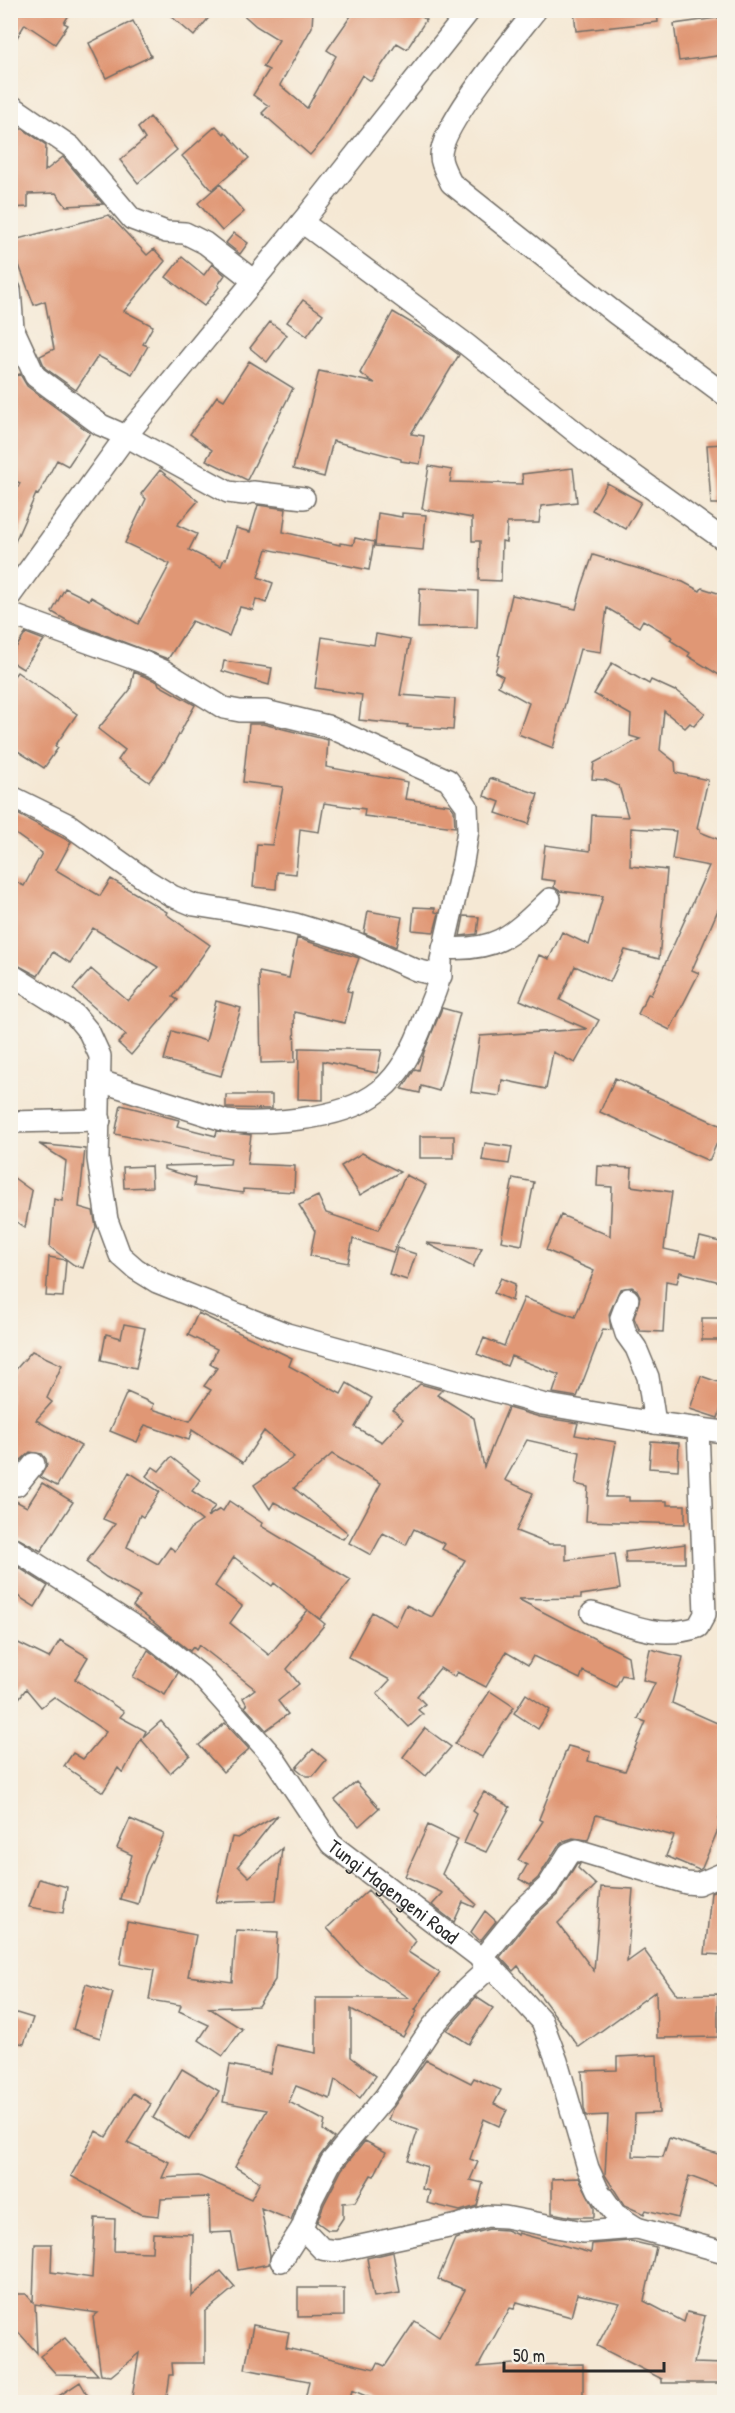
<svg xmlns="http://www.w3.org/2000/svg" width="735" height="2413" viewBox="0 0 735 2413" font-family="'Patrick Hand',sans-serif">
  <rect width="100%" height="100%" fill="#f7f3e8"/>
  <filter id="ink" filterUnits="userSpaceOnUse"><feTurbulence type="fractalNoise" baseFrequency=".0167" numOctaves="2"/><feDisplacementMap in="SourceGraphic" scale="12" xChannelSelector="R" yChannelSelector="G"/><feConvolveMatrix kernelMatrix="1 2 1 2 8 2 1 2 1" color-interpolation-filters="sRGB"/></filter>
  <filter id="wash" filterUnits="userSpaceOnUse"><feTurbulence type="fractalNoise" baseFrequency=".008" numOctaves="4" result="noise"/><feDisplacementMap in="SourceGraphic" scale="24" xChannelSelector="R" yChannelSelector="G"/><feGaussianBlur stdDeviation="1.35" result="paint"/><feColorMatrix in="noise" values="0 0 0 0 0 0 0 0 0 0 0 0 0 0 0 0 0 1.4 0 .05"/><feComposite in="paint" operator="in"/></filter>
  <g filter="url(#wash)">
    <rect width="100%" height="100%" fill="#f5e8d4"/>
    <g id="blocks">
      <path fill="#e09774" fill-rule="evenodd" d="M10 10H72L64 23 68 25 55 44 25 24 10 49Z
        M164 10H215L194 36Z
        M238 10H313L312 27 280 85 307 108 336 56 327 50 355 10H412L426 20 407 49 397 43 371 81 362 75 325 138 310 155 262 113 269 106 253 95 269 70 263 67 279 40 256 26Z
        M574 10H657L658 22 576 31Z
        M724 17V55L679 61 674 24Z
        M133 21 151 56 106 78 89 43Z
        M150 117 177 150 138 183 120 160 145 139 138 128Z
        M216 126 224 134 225 132 249 158 212 190 182 156Z
        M10 129H23L46 145 45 171 63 157 103 204 66 206 56 193 28 194V207L10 208Z
        M220 184 244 212 222 231 198 203Z
        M109 215 147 255 154 249 165 261 124 311 153 326 143 344 148 346 132 374 98 356 76 390 45 368 40 356 54 349 45 301 34 305 16 257 10 259V241Z
        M234 233 248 243 240 254 226 243Z
        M182 257 204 275 212 264 225 275 218 285 219 287 204 306 166 277Z
        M303 300 323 314 307 336 287 322Z
        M393 312 435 337 459 355 411 434 424 436 420 464 401 461V459L333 441 324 477 293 469 319 371 375 383 360 373Z
        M270 322 287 335 267 362 250 348Z
        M249 361 293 388 247 480 206 460 212 450 190 434 217 396 224 400Z
        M20 374 27 386 90 433 68 466 57 460 38 495 36 494 10 553V504L20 483 10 478V378Z
        M724 444V504H711L707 445Z
        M429 466 452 470 450 482 523 484 522 474 573 468 577 502 541 506 539 523H507L506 542 502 541 501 581 479 580 480 541H472V518L422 509Z
        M160 470 198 501 177 525 197 534 189 550 221 566 224 559H226L236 528 250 532 258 505 286 509 283 532 340 545V543L353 545 355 538 374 542 369 570 267 549 258 577 273 583 266 603 256 599 253 610 240 607 229 636 192 621 168 659 68 621 52 612 65 588 89 600 91 597 138 624 170 564 125 543 146 499 141 494Z
        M607 483 641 502 626 529 592 510Z
        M378 513 402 517V513L426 515 423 550 375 546Z
        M593 555 683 582 700 591 702 588 724 595V665L719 675 688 656 690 653 670 640 672 637 643 620 639 627 607 608 601 652 580 649 553 748 518 734 529 703 498 686 503 676 495 672 500 656 498 655 512 595 576 609 582 586Z
        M420 588 478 591 477 627 418 628Z
        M26 633 44 640 23 669 10 661V656Z
        M376 634 410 640 400 695 455 699 453 730 407 727 408 725 359 720 362 695 315 688 322 637 374 645Z
        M224 661 272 668 269 685 222 671Z
        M612 663 649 684 651 680 675 691 676 690 705 713 694 726 690 723 685 728 664 711 660 750 675 762 676 773 708 780 697 828 700 829V832L720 840 724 831V896L692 970 699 973 670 1030 638 1014 648 994 651 995 709 866 672 859 676 831 631 828 630 866 667 870 659 959 625 950 610 982 575 966 560 1000 599 1020 575 1063 553 1052 546 1089 502 1080 500 1096 471 1092 480 1036 587 1029 520 1000 539 955 549 959 562 932 589 945 603 896 560 891 554 887 555 881 541 879 545 845 590 851 592 815 628 817 619 786 606 780 592 779 594 763 640 739 630 736 631 715 594 694Z
        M17 672 77 714 55 746 58 748 44 768 10 746V681Z
        M134 672 158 682 159 685 195 705 165 760 149 782 118 760 125 750 98 729 130 690Z
        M249 724H263L328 740 326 767 408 782 405 799 450 805 454 810 455 827 364 816 365 809 324 803 319 832 300 829 296 874 277 872 276 889 253 887 257 844 272 845 283 787 243 782Z
        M490 778 538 794 529 824 496 813 500 802 484 796Z
        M10 810 71 842 56 870 100 896 111 879 167 912 166 914 210 945 173 997 178 1000 131 1055 118 1043 126 1035 73 989 91 969 128 1001 158 967 93 928 70 963 53 952 38 976 10 961V879L24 886 42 853 10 830Z
        M414 907 435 908V912L439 913 434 932 412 930Z
        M368 911 402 917 396 947 364 933Z
        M464 916 479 917 477 934 460 936Z
        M297 938 359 958 347 991 352 992 345 1023 294 1012 295 1062 261 1063 259 972 289 978Z
        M216 1001 241 1008 221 1076 164 1060 172 1031 206 1041Z
        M442 1008 460 1013 439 1091 421 1086 420 1093 402 1089 415 1069 419 1070 424 1052Z
        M299 1048H301L382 1050 377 1073 323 1061V1100L298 1099Z
        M615 1078 724 1127 709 1161 600 1112Z
        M226 1095H272V1109L229 1108H226Z
        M121 1105 179 1120 177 1126 216 1136 217 1131 251 1135 247 1164 295 1166 294 1192 243 1189V1193L194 1186 195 1178 164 1169V1166L230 1164 231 1158 115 1134Z
        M420 1136H454V1158H420Z
        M485 1143 512 1147 509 1164 482 1160Z
        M39 1144 85 1149 79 1207 93 1211 96 1227 83 1268 74 1265 50 1247 54 1199 62 1201 66 1161Z
        M362 1153 400 1172 360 1195 341 1166Z
        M151 1166 152 1187 124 1188 123 1167Z
        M598 1166 632 1168 631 1186 672 1192 664 1249 695 1256 700 1237 724 1243V1283L680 1272 677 1283 666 1281 663 1332 640 1331 634 1318 640 1296 637 1290 632 1287 620 1289 609 1314 611 1330 603 1329 577 1397 553 1393 559 1375 511 1356 507 1366 477 1354 484 1338 504 1346 524 1298 575 1317 594 1271 546 1250 561 1215 610 1236 612 1187 597 1186Z
        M10 1175 32 1191 25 1228 10 1217Z
        M406 1175 426 1185 393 1252 353 1239 348 1263 310 1256 315 1231 299 1205 318 1196 326 1213 378 1230Z
        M513 1178 534 1182 522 1245 501 1241Z
        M426 1243 482 1248 473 1267Z
        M397 1248 416 1254 407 1280 389 1274Z
        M49 1257 66 1260 63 1297 46 1296Z
        M501 1278 515 1284 512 1301 494 1293Z
        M198 1313 292 1358 289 1366 341 1394 347 1383 372 1398 355 1427 382 1442 403 1419 393 1410 420 1384 442 1390 437 1395 474 1418 484 1467 508 1408 540 1417 578 1423 575 1435 616 1442 606 1497H629V1501H667V1505H685V1524L586 1521 588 1487 575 1484 580 1452 527 1440 505 1480 533 1493 516 1531 549 1544H566V1560L615 1554 620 1589 581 1595V1598L518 1599 628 1656 631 1677 622 1675 616 1687 583 1671 580 1679 533 1656 528 1665 506 1652 486 1687 457 1672 454 1677 440 1668 417 1696 425 1704 418 1710 423 1714 409 1727 377 1694 390 1680 348 1657 372 1612 396 1626 406 1605 432 1617 465 1560 442 1549 445 1544 414 1529 406 1545 383 1533 371 1555 349 1543 381 1483 332 1454 294 1488 348 1533 343 1539 274 1502 270 1509 254 1485 294 1457 264 1431 243 1463 192 1430 189 1440 145 1425 137 1442 110 1431 127 1392 154 1404 152 1409 190 1421 211 1390 204 1386 217 1368 210 1364 217 1349 188 1335Z
        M702 1318H724V1340H702Z
        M124 1324 145 1328 136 1368 101 1360 106 1334 121 1338Z
        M32 1351 62 1365 47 1398 52 1402 36 1420 81 1446 57 1486 40 1477 47 1465 46 1459 42 1454 30 1452 21 1460 10 1453V1376Z
        M701 1376 724 1384V1399L718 1418 690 1409Z
        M651 1441 679 1443 678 1470 649 1468Z
        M171 1457 200 1480 192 1491 215 1506 207 1517 220 1509 223 1511 229 1501 262 1523 261 1526 351 1580 320 1619 309 1611 325 1624 287 1669 299 1684 278 1701 288 1714 266 1730 245 1707 247 1705 243 1698 255 1689 199 1645 196 1650 193 1647 190 1651 133 1606 140 1596 106 1577 86 1562 115 1524 103 1519 129 1472 160 1492 143 1517 140 1515 127 1547 158 1564 170 1547 175 1551 190 1529 202 1521 146 1476 153 1467 159 1471ZM234 1557 272 1586 274 1583 308 1610 269 1655 230 1623 242 1606 215 1586Z
        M42 1483 73 1502 41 1551 10 1534V1498L27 1507Z
        M685 1544V1563H626L625 1552Z
        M10 1562 48 1586 35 1607 13 1593 10 1598Z
        M10 1639 49 1658 60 1640 88 1657 75 1679 124 1712 120 1717 146 1731 143 1737 161 1721 190 1755 170 1773 141 1739 123 1773 118 1768 103 1792 64 1766 73 1753 83 1759 106 1732 54 1697 41 1707 26 1689 10 1710Z
        M650 1649 683 1657 672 1703 724 1726V1805L719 1819 722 1820 702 1868 699 1870 666 1856 674 1836 596 1815 588 1840 573 1838 564 1841 558 1846 538 1878 530 1885 519 1879 527 1865 518 1860 543 1821 539 1819 568 1746 590 1752 588 1761 625 1771 646 1722 638 1719 655 1683 643 1680Z
        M148 1650 178 1673 165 1695 133 1677Z
        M490 1691 514 1707 482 1757 455 1744Z
        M526 1694 550 1710 538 1729 514 1713Z
        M225 1723 249 1749 223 1772 199 1745Z
        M425 1728 451 1747 426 1776 403 1757Z
        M313 1749 326 1760 313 1776H306L296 1768Z
        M356 1782 379 1808 359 1826 335 1800Z
        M484 1792 510 1807 486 1852 464 1843 477 1814 473 1811Z
        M278 1815 238 1866 249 1877 282 1848 276 1900 216 1902 232 1837 238 1838Z
        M130 1819 164 1834 145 1876 138 1904 120 1899 132 1855 117 1848Z
        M428 1825 458 1839 442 1874 476 1904 474 1907 463 1902 454 1922 432 1905 443 1893 405 1876Z
        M577 1863 580 1864 578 1868 596 1885 558 1923 594 1971 601 1887 633 1889 627 1962 644 1950 677 1995 718 1994V2037L657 2038 656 1991 579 2047 518 1966 513 1971 500 1957 528 1922 557 1895Z
        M39 1879 67 1887 63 1913 29 1907Z
        M724 1887V1955L705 1954 711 1892Z
        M368 1890 416 1941 408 1952 440 1973 415 2010 417 2011 403 2037 351 2009V2057L376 2076 360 2098 335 2079 330 2099 296 2086 289 2102 325 2121 323 2130 334 2138 320 2156 301 2193 291 2220 261 2208 270 2255 269 2264 238 2270 231 2232 210 2233 209 2197 161 2199 159 2216 140 2214 71 2176 96 2131 106 2137 133 2093 151 2104 127 2143 169 2162 162 2178 199 2176 251 2199 260 2182 235 2167 267 2110 223 2102 230 2065 270 2073 276 2045 316 2053V1998H409L359 1964 327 1928Z
        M485 1911 496 1921 480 1941 471 1932Z
        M127 1922 196 1935 188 1976 232 1982 236 1930 278 1932 275 1980 258 2006 209 2008 242 2029 223 2056 199 2040 209 2025 179 2011 181 2005 149 2000 154 1970 120 1964Z
        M86 1984 113 1993 100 2038 73 2029Z
        M476 1997 493 2008 469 2044 447 2030Z
        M10 2011 33 2018 24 2044 10 2041Z
        M657 2055 659 2113 635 2114 633 2156 663 2157 669 2138 724 2156V2189L689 2176 678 2218 646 2210 644 2214 624 2205 605 2175 608 2115 586 2116 584 2108 582 2071 617 2070V2057Z
        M426 2060 471 2083 474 2078 501 2090 494 2104 507 2110 499 2126 484 2119 470 2159 478 2162 470 2180 483 2183 477 2206 460 2211 427 2203 430 2191 422 2189 427 2167 408 2160 418 2130 388 2120 392 2109Z
        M182 2069 219 2091 189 2140 153 2118Z
        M365 2141 386 2152 374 2176 371 2175 355 2202 343 2203V2218L335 2230H328L317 2222 324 2204 342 2169Z
        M579 2178 594 2207V2217H572L552 2213V2179Z
        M95 2218 115 2219 114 2251 152 2252 153 2233 193 2234 192 2296 221 2271 235 2287 205 2312V2363H172L173 2375H170L166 2403H131L139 2353 111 2376 101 2375 93 2317 98 2313 35 2304 37 2353 12 2325 11 2294H26L33 2302 35 2244H52L51 2272 92 2278Z
        M489 2229 506 2230 518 2235V2233L591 2253 592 2244 630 2241 656 2247 644 2301 684 2322 687 2312 705 2316 694 2363 724 2364V2383H662V2379L597 2346 620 2303 577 2294 571 2317 517 2302 514 2309 510 2308 478 2367 526 2363V2365L583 2364V2401L382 2403 352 2390 349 2403H314L305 2400 309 2381 245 2369 253 2325 289 2332 286 2348 375 2369 378 2363 385 2366 415 2321 439 2337 465 2290 438 2279 455 2239Z
        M393 2252 400 2293 374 2297 367 2258Z
        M298 2288H344V2316L298 2317Z
        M65 2338 98 2375 56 2374 40 2356Z
        M80 2382 92 2403H48Z"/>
    </g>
  </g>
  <g filter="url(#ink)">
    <use href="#blocks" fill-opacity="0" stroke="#726d66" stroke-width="1.5"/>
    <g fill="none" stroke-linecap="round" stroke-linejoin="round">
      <defs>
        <g id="minor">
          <path d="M536 10C515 37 439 127 441 157 441 165 448 176 451 183L615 313 724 394"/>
          <path d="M10 105 71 147 132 219 166 232 185 233 205 243 254 281"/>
          <path d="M302 222 467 345 594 447 724 540"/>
          <path d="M10 290 13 328 35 376 101 425 126 436 228 492 244 494 253 492 304 498"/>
          <path d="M10 596 126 436 302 222 470 10"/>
          <path d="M10 614 146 663 164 671 224 708 240 711H265L327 726 448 780 467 806 468 830 463 862 441 960C442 981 432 998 425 1017 401 1086 371 1110 299 1119 274 1122 251 1124 226 1121L100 1081"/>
          <path d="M10 796 69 825 146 880 172 896 194 905 232 911 295 924 354 942 416 970 441 976"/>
          <path d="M443 948C498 952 512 935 550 899"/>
          <path d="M10 974 75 1015 89 1032 100 1056 98 1159 107 1220 120 1255 136 1269 157 1282 287 1334 542 1404 655 1423 724 1432"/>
          <path d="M10 1122 100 1120"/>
          <path d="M628 1299 621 1318 626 1334 636 1348 648 1377 655 1423"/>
          <path d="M10 1485H17L34 1464"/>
          <path id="s1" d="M10 1547 156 1640 200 1675 273 1757 331 1844 491 1966 542 2021 557 2061 588 2168 598 2190 615 2214 637 2228 724 2252"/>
          <path d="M592 1613C631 1625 658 1640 698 1627L705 1614 698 1428"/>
          <path d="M481 1960 519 1913 548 1886 569 1853 577 1850 686 1883 698 1884 724 1873"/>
          <path d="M302 2228 322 2249 337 2251 458 2225 487 2216 505 2217 583 2232 637 2228"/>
          <path d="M281 2261 302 2228 312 2199 331 2162 385 2097 432 2027 466 1989 491 1966"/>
        </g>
      </defs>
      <use href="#minor" stroke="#726d66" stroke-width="24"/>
      <use href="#minor" stroke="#fff" stroke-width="21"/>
    </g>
  </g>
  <g text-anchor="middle" stroke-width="6" stroke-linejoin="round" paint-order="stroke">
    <g font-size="20" fill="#2b2b2b" stroke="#f7f3e8">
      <text dy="7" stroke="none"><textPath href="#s1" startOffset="522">Tungi Magengeni Road</textPath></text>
    </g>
  </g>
  <rect width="735" height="2413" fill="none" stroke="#f7f3e8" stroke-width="36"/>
  <path d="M504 2362v9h160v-9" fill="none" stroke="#2b2b2b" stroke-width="3"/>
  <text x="513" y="2362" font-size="18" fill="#2b2b2b" stroke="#f7f3e8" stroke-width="4.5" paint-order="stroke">50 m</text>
</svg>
